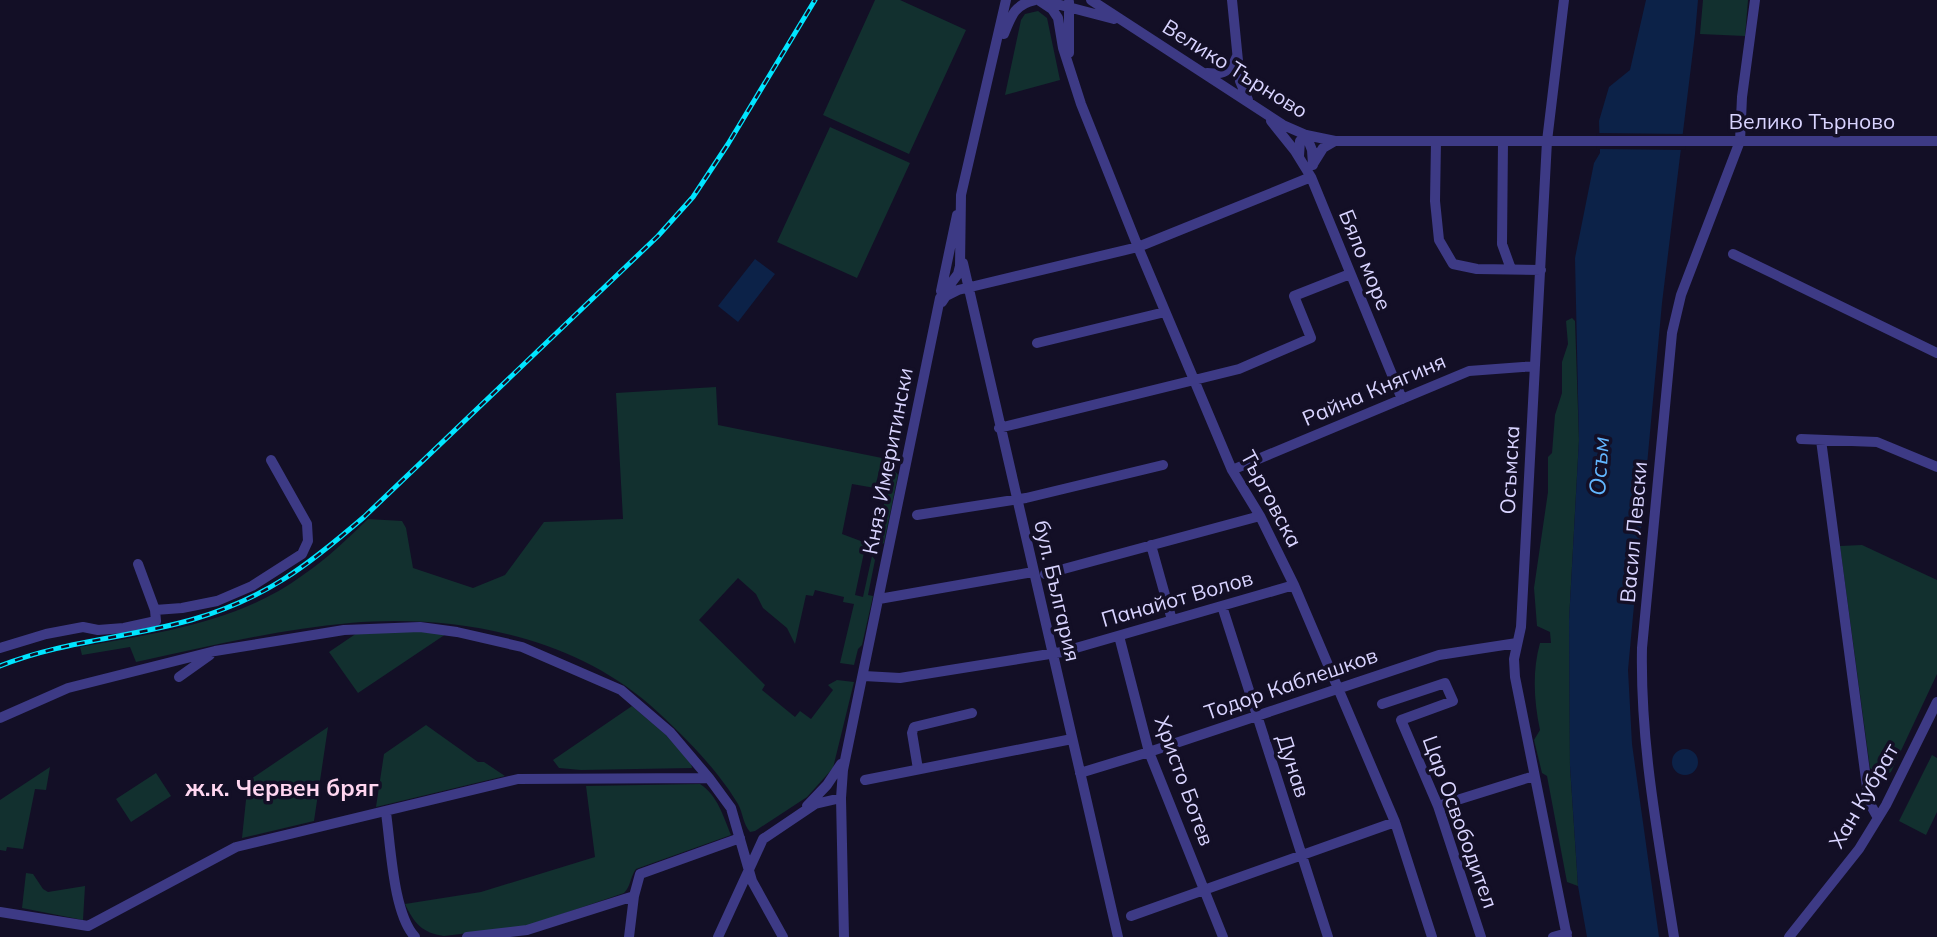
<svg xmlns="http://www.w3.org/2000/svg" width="1937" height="937" viewBox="0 0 1937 937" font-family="Mulish,sans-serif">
  <rect width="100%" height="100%" fill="#130f26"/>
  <path fill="#12302f" d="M875 0H900L966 30 909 154 823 115Z
    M1703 0H1748L1745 36 1700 34Z
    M1038 11 1047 18 1060 80 1005 95 1021 20 1025 14Z
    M830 127 910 163 857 278 777 242Z
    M1572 318 1575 321 1579 440 1569 621 1570 766 1578 886 1567 882 1547 776 1542 773 1534 740 1540 730C1534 701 1532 672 1540 643H1551L1550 632 1537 626 1534 588 1548 492V457L1552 453 1555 415 1562 393V362L1568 344 1566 321Z
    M716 387 718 425 882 458 875 488 852 484 842 534 866 543 855 595 863 597 872 556 875 560 868 595 873 596 862 645 858 649 854 665 840 663 854 604 843 602 844 597 815 590 813 596 806 595 795 644 787 628 763 608 756 594 738 578 699 620 765 685 762 690 795 717 800 711 811 719 833 690 828 685 837 680 854 682 833 768 807 797 755 831 750 832C743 824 743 813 738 804 735 799 732 795 729 790 707 759 678 730 650 705 570 635 453 614 350 623 280 629 205 647 136 662L130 647 82 655 80 647C157 633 238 623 303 575 327 559 347 539 368 519L402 521 406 528 413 568 473 588 505 575 544 522 623 519 616 393Z
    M895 471 898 475 884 543 879 546 876 541 891 472Z
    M1862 545 1937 580V674L1891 772 1881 777 1870 768 1840 546Z
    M423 631 446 634 358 693 329 652 357 633Z
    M632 706 665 734 691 763 692 768 581 770 559 768 553 760Z
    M426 725 478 762H484L505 776 376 807 384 754Z
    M328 727 314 821 242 838 248 781Z
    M1932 755 1937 758V812L1926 835 1899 821Z
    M50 767 46 790 35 789 23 849 7 847 6 851 0 850V800Z
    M156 773 171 796 131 822 116 799Z
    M700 784C718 796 723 816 731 835L636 869C630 877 631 886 624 893L527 926 444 936C422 933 414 923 405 904L481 892 595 857 586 786Z
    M26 873 33 874 43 889 48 892 85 886 83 920 22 908Z"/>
  <path fill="#0c2248" d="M1646 0H1698L1695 34 1662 303 1628 670 1632 744 1659 937H1587L1578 886 1570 766 1569 621 1579 440 1575 258 1594 163 1600 153 1599 121 1609 87 1630 70Z
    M755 259 775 274 738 322 718 306Z
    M1672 762a13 13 0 1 1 26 0a13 13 0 1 1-26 0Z"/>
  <path fill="#130f26" d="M1596 133 1686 134 1685 150 1597 149Z"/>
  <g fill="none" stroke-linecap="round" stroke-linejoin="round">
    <path stroke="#3d3a85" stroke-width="10" d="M1091 0 1283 125 1306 135 1335 141H1937
      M1232 0 1240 81 1248 100
      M1564 0 1547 141 1521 627 1514 659 1515 677 1567 937
      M1040 1 1052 9 1058 18 1063 48 1081 104 1138 247 1232 470 1260 516 1294 585 1395 822 1432 937
      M1045 1 1114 19
      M1069 2V53
      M1004 34C1011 16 1015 4 1035 0
      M1207 73C1223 75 1231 71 1237 56
      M1271 121 1295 151 1311 177 1402 399
      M1436 141 1435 201 1439 240 1453 264 1477 269 1541 270
      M1503 141 1502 244 1511 269
      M1299 156 1300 141 1306 135 1312 150 1313 165
      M1313 164 1323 148 1335 141
      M1733 254 1937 353
      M963 263 1118 937
      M941 291 957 215
      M942 302 946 296 958 290 1138 247 1311 177
      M1037 343 1165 312
      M999 428 1239 369 1311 338 1294 296 1350 274
      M1801 439 1877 442 1937 467
      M1821 440 1869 802 1878 818
      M1232 470 1469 371 1535 366
      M917 515 1026 498 1163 465
      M1151 545 1172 620
      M1045 574 1260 516
      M879 599 1033 572
      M1222 606 1328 937
      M155 610 182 608 217 601 252 586 302 554 308 541 307 524 271 460
      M1119 636 1149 752 1223 937
      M0 648 46 634 83 627 98 630 124 628 156 621 155 610 138 564
      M864 676 900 678 1062 652 1294 585
      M179 677 210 655
      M1382 704 1445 683 1453 701 1401 720 1438 806 1481 937
      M0 718 68 688 215 651 344 630 420 627 457 632 522 647 621 690 670 732 709 778 731 808 752 881 783 937
      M918 769 912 733 914 727 972 713
      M1080 773 1149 752 1439 655 1517 643
      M865 780 1072 739
      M807 806 827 785 841 764
      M1438 806 1534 776
      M386 813C391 847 393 913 415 937
      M0 912 88 926 236 847 518 779 709 778
      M1131 916 1395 822
      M467 937 527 930 634 896 640 874 740 838
      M629 937 634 896
      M718 937 763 839 815 804 841 798
      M844 937 841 798 843 770 940 298 958 274 960 266 961 195 1006 0
      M1553 937 1567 933
      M1674 937C1659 841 1640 746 1642 648L1672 333 1681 295 1740 141 1742 97 1755 0
      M1789 937 1859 849 1886 805 1937 702"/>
    <defs>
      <path id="rail" d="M0 666C62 641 128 638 191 620 266 598 306 567 364 517L658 236 693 197 728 144 815 0"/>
    </defs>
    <use href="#rail" stroke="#00e5ff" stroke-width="5"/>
    <use href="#rail" stroke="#130f26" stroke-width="2.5" stroke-dasharray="8" stroke-linecap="butt"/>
  </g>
  <g text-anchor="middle" stroke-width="7" stroke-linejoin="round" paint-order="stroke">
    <g font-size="21" fill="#d9d4ff" stroke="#130f26">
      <text transform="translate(1235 69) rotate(32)" y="7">Велико Търново</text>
      <text x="1812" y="129">Велико Търново</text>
      <text transform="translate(1365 260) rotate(68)" y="7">Бяло море</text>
      <text transform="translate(1374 390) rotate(-23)" y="7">Райна Княгиня</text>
      <text transform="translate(888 461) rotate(-79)" y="7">Княз Имеритински</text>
      <text transform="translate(1510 470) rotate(-87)" y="7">Осъмска</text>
      <text transform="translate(1271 499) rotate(62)" y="7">Търговска</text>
      <text transform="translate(1634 532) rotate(-85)" y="7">Васил Левски</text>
      <text transform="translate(1057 591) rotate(77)" y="7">бул. България</text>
      <text transform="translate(1177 599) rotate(-16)" y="7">Панайот Волов</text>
      <text transform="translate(1291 684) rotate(-19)" y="7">Тодор Каблешков</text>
      <text transform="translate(1293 766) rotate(72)" y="7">Дунав</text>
      <text transform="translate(1184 781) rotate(70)" y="7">Христо Ботев</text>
      <text transform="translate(1864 796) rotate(-60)" y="7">Хан Кубрат</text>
      <text transform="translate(1460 822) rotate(70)" y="7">Цар Освободител</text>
    </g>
    <g font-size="23" font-style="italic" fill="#62b6ff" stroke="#130f26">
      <text transform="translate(1599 466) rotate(-86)" y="8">Осъм</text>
    </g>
    <g font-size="23" font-weight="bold" fill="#ffd6f0" stroke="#130f26">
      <text x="282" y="796">ж.к. Червен бряг</text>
    </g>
  </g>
</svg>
